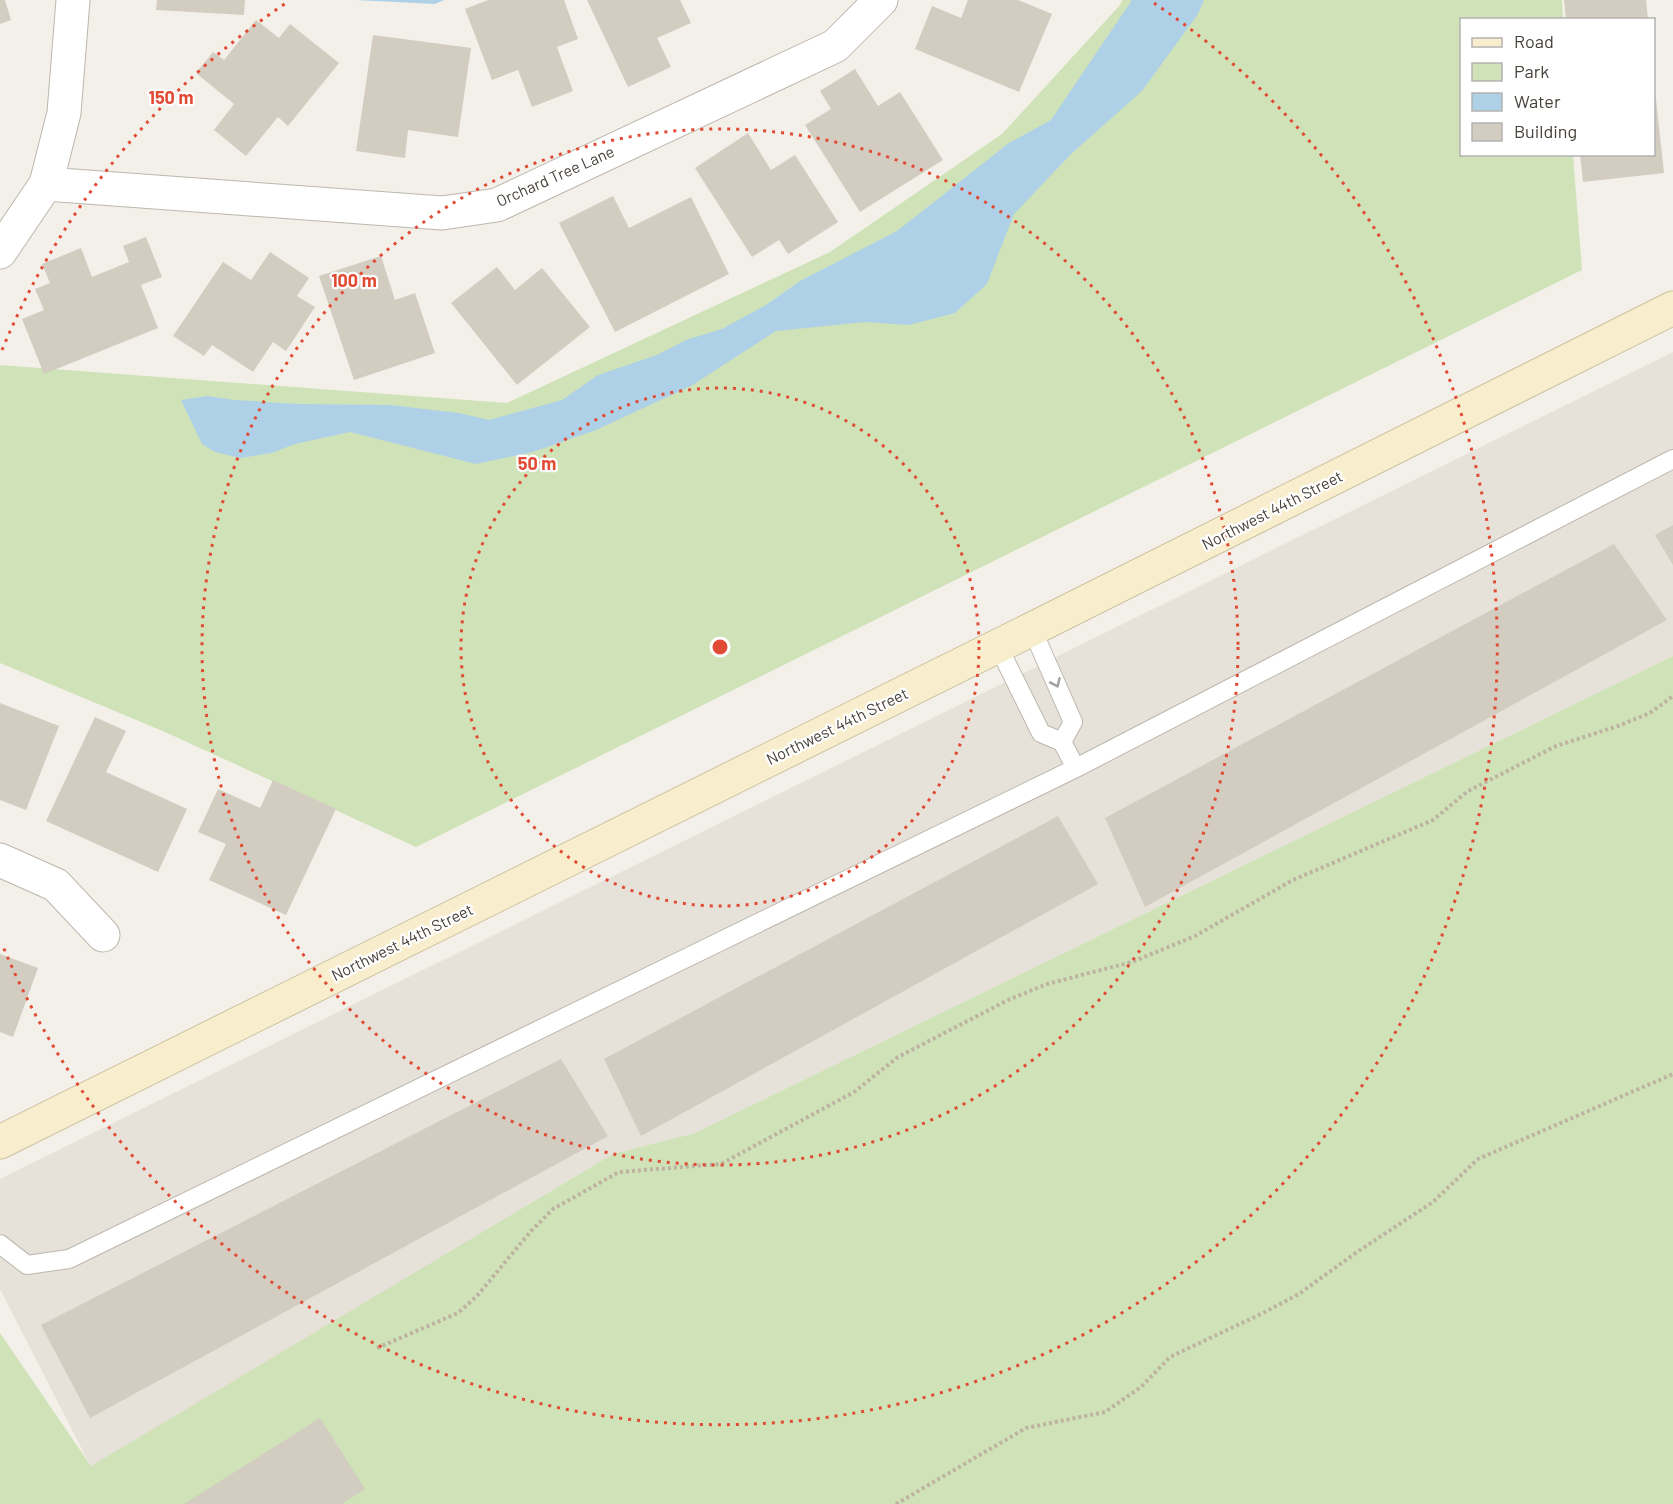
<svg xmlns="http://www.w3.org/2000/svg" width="1673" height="1504" viewBox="0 0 1673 1504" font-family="Barlow,sans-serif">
  <rect width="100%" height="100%" fill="#f3f0ea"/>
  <path fill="#e6e2d9" d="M1673 352V656L695 1133 613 1154 91 1467 0 1289V1179Z"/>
  <path fill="#d0e2b8" d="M1122 0H1562L1563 19 1462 20V154L1573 155 1582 270 416 847 165 732 0 663V365L507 403 830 252 1002 134 1120 5Z
    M1673 656V1504H0V1333L91 1466 613 1154 695 1133Z"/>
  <path fill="#aed1e8" d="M355 0H444L435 4Z
    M1132 0H1204L1198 14 1142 91 1071 154 1014 214 987 284 955 313 909 325 865 322 776 331 691 386 596 430 533 452 476 464 350 432 295 444 272 453 240 458 215 452 202 444 181 400 207 396 235 400 297 404 390 405 459 413 489 420 562 400 598 375 657 355 686 340 722 329 766 305 800 281 897 231 1009 143 1051 120Z"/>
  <path fill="#d3ccc1" d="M0 0H5L11 20 0 24Z
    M157 0H245L244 15 156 10Z
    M488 0H564L578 39 557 47 573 91 532 107 518 70 492 80 465 9Z
    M587 0H680L691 23 657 38 671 67 628 87Z
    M968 0H1018L1052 14 1019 92 915 49 932 6 961 18Z
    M1564 0H1646L1648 20H1566Z
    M256 20 279 38 290 24 339 63 288 126 278 117 246 156 214 130 234 104 196 73 213 52 224 60Z
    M373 35 471 48 458 137 408 130 405 158 356 151Z
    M855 69 878 106 900 92 943 160 860 212 805 125 831 109 820 91Z
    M1654 90H1655L1664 173 1583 182 1580 154H1654Z
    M748 133 771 170 795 155 838 222 788 254 779 240 752 257 695 168Z
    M613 196 629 228 691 197 729 274 615 332 559 223Z
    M146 237 162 277 141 285 158 328 44 374 22 319 44 310 35 289 50 283 42 264 81 248 92 277 129 262 123 246Z
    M270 252 309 278 297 296 315 307 286 351 273 342 253 372 212 345 204 356 173 336 223 262 251 280Z
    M381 256 395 300 415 293 435 353 354 380 319 276Z
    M497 267 515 290 542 268 590 327 517 385 451 303Z
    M1673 525V565L1655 535Z
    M1614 544 1667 620 1145 907 1105 818Z
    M0 703 59 726 26 810 0 800Z
    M95 717 126 731 106 772 187 809 158 872 46 821Z
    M273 780 336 809 286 915 209 880 226 844 198 832 218 789 260 808Z
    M1058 816 1098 884 641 1136 604 1059Z
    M0 954 38 968 13 1037 0 1032Z
    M561 1059 608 1136 90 1418 41 1325Z
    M320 1418 365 1489 342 1504H184Z"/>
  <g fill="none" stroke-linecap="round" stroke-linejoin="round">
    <defs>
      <path id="lane" d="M1032 629 1073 722 1062 742
        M998 646 1041 733 1062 742 1076 768
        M0 1244 27 1265 69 1259 1076 768 1673 459"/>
      <path id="street" d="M46 184 442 213 497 205 835 46 881 0
        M0 252 46 184 64 113 73 0
        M0 860 56 885 103 935"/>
      <path id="secondary" d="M0 1142 1032 629 1673 308"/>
    </defs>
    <use href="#lane" stroke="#bdb7ad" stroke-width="20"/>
    <use href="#street" stroke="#bdb7ad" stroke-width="35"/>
    <use href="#secondary" stroke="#cdc09f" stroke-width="35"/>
    <path stroke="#bdb3a0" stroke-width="4" stroke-dasharray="3 3" stroke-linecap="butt" d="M377 1348 458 1313 477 1296 531 1231 553 1209 619 1172 721 1164 854 1092 898 1057 1008 1000 1047 984 1132 962 1195 936 1293 880 1433 820 1468 791 1556 746 1618 726 1650 713 1673 696
      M896 1504 1026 1428 1105 1412 1141 1387 1170 1357 1263 1313 1299 1294 1357 1252 1433 1202 1478 1159 1673 1074"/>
    <use href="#lane" stroke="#fff" stroke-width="18"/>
    <use href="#street" stroke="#fff" stroke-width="33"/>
    <use href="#secondary" stroke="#f8eece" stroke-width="33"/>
  </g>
  <defs><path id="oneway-chevron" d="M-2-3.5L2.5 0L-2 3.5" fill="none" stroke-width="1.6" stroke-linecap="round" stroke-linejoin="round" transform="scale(1.5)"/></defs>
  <use stroke="#a2a09c" href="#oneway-chevron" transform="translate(1056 683) rotate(66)"/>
  <g fill="none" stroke="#e14a33" stroke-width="3" stroke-dasharray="3 6">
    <circle cx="720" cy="647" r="259"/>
    <circle cx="720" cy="647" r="518"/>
    <path d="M2 350A777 777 0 0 1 286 3M1154 3A777 777 0 1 1 2 944"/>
  </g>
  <g text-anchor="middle" stroke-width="4.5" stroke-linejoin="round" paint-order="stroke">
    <g font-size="16" fill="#464139" stroke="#fff">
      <text transform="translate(555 176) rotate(-24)" y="6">Orchard Tree Lane</text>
      <text transform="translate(1272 510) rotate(-27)" y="6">Northwest 44th Street</text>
      <text transform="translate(837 726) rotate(-26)" y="6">Northwest 44th Street</text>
      <text transform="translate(402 942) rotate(-26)" y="6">Northwest 44th Street</text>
    </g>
  </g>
  <circle cx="720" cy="647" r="9" fill="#e14a33" stroke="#fff" stroke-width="3"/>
  <g font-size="18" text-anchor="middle" font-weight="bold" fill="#e14a33" stroke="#fff" stroke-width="4.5" stroke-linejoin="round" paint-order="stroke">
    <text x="171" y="104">150 m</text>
    <text x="354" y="287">100 m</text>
    <text x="537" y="470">50 m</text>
  </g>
  <rect x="1460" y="18" width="195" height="138" fill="#ffffff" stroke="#b5b3b0" stroke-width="1.5"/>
  <rect x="1472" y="38" width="30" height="9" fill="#f8eece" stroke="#b5b3b0" stroke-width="1.5"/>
  <text x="1514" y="48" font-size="18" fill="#464139">Road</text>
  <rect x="1472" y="63" width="30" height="18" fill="#d0e2b8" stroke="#b5b3b0" stroke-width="1.5"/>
  <text x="1514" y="78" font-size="18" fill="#464139">Park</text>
  <rect x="1472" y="93" width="30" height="18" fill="#aed1e8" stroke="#b5b3b0" stroke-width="1.5"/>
  <text x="1514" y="108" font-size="18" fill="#464139">Water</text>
  <rect x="1472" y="123" width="30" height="18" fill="#d3ccc1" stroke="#b5b3b0" stroke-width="1.5"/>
  <text x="1514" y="138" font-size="18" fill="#464139">Building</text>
</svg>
